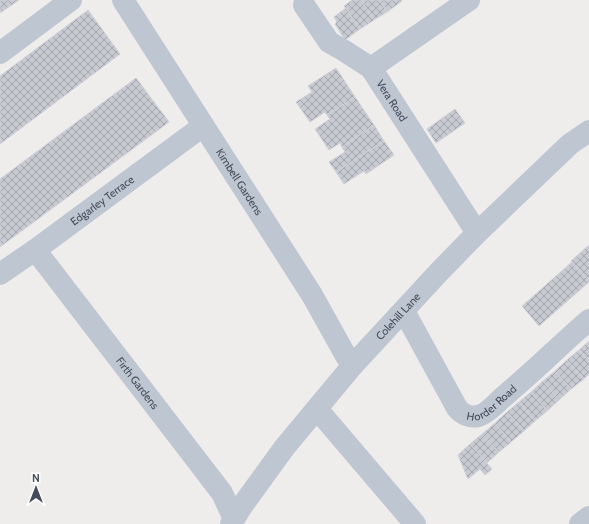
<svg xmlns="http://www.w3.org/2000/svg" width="589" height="524" viewBox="0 0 589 524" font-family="Cabin,sans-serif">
  <defs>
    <pattern id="building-cross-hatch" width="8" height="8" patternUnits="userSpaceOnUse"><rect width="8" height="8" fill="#c8cad2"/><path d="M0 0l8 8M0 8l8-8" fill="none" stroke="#a4a6ad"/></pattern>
  </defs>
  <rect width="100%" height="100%" fill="#efecec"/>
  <path fill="url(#building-cross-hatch)" stroke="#d0d1d8" d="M0 0H19L0 13Z
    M352 0H361L374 20 360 29 344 6Z
    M361 0H379L387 12 374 20Z
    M379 0H401L402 1 387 12Z
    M346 8 360 29 345 40 335 24 337 22 334 17Z
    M88 10 120 54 0 144V76Z
    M336 68 355 97 327 115 325 112 310 122 296 102 312 92 308 86Z
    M136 78 169 122 0 247V179Z
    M355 97 374 125 342 147 340 143 329 150 315 129 330 119 327 115Z
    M455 109 465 123 436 143 427 129Z
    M374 125 384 141 336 172 329 162 345 152 342 147Z
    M384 141 394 155 366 174 364 171 344 184 336 172Z
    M589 245V279L588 280 571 261Z
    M572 262 589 281V282L539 326 522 306Z
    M589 341V361L579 350Z
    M579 350 589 361V374L584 379 567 360Z
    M567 360 584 379 571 389 555 371Z
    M555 371 571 389 559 400 543 381Z
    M543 381 559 400 547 411 531 392Z
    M531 392 547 411 535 421 519 402Z
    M519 402 535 421 524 431 507 412Z
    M507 412 524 431 511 442 495 423Z
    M495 423 511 442 499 452 482 434Z
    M482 434 499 452 487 463 470 444Z
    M470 444 492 469 485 475 480 469 468 479 458 455Z"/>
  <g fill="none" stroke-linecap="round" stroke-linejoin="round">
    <g stroke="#bec6d2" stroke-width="22">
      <path id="s1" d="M123 0 312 295 346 356 353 365"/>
      <path id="s2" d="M469 0 371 68 477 233"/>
      <path d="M304 5 329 42 343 50 371 68"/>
      <path d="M0 53 71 0"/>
      <path id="s3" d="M35 250 43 260 222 493 234 519"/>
      <path id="s4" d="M0 274 35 250 203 126"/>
      <path id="s5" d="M404 311 457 408C462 414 470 418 478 416 485 415 497 403 502 398 532 373 560 345 589 320"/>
      <path d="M317 409 415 524"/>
      <path id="s6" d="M231 524 242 506 284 448 353 365 439 272 477 233 570 144 589 131"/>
      <path d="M580 524 589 517"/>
    </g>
  </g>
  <g text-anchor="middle" stroke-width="3" stroke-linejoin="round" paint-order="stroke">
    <g font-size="11" fill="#444c5a" stroke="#fff">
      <text dy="4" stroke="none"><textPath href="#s2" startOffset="158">Vera Road</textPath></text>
      <text dy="4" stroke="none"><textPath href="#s1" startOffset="216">Kimbell Gardens</textPath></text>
      <text dy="4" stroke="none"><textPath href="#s4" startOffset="126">Edgarley Terrace</textPath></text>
      <text dy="4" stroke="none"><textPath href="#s6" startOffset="267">Colehill Lane</textPath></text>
      <text dy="4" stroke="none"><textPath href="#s3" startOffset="168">Firth Gardens</textPath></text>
      <text dy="4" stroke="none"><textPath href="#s5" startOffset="152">Horder Road</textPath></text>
    </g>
  </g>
  <g transform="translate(36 488)" stroke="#ffffff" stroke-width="3" paint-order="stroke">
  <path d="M0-3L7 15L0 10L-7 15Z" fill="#444c5a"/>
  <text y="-6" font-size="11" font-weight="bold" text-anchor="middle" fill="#444c5a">N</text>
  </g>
</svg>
